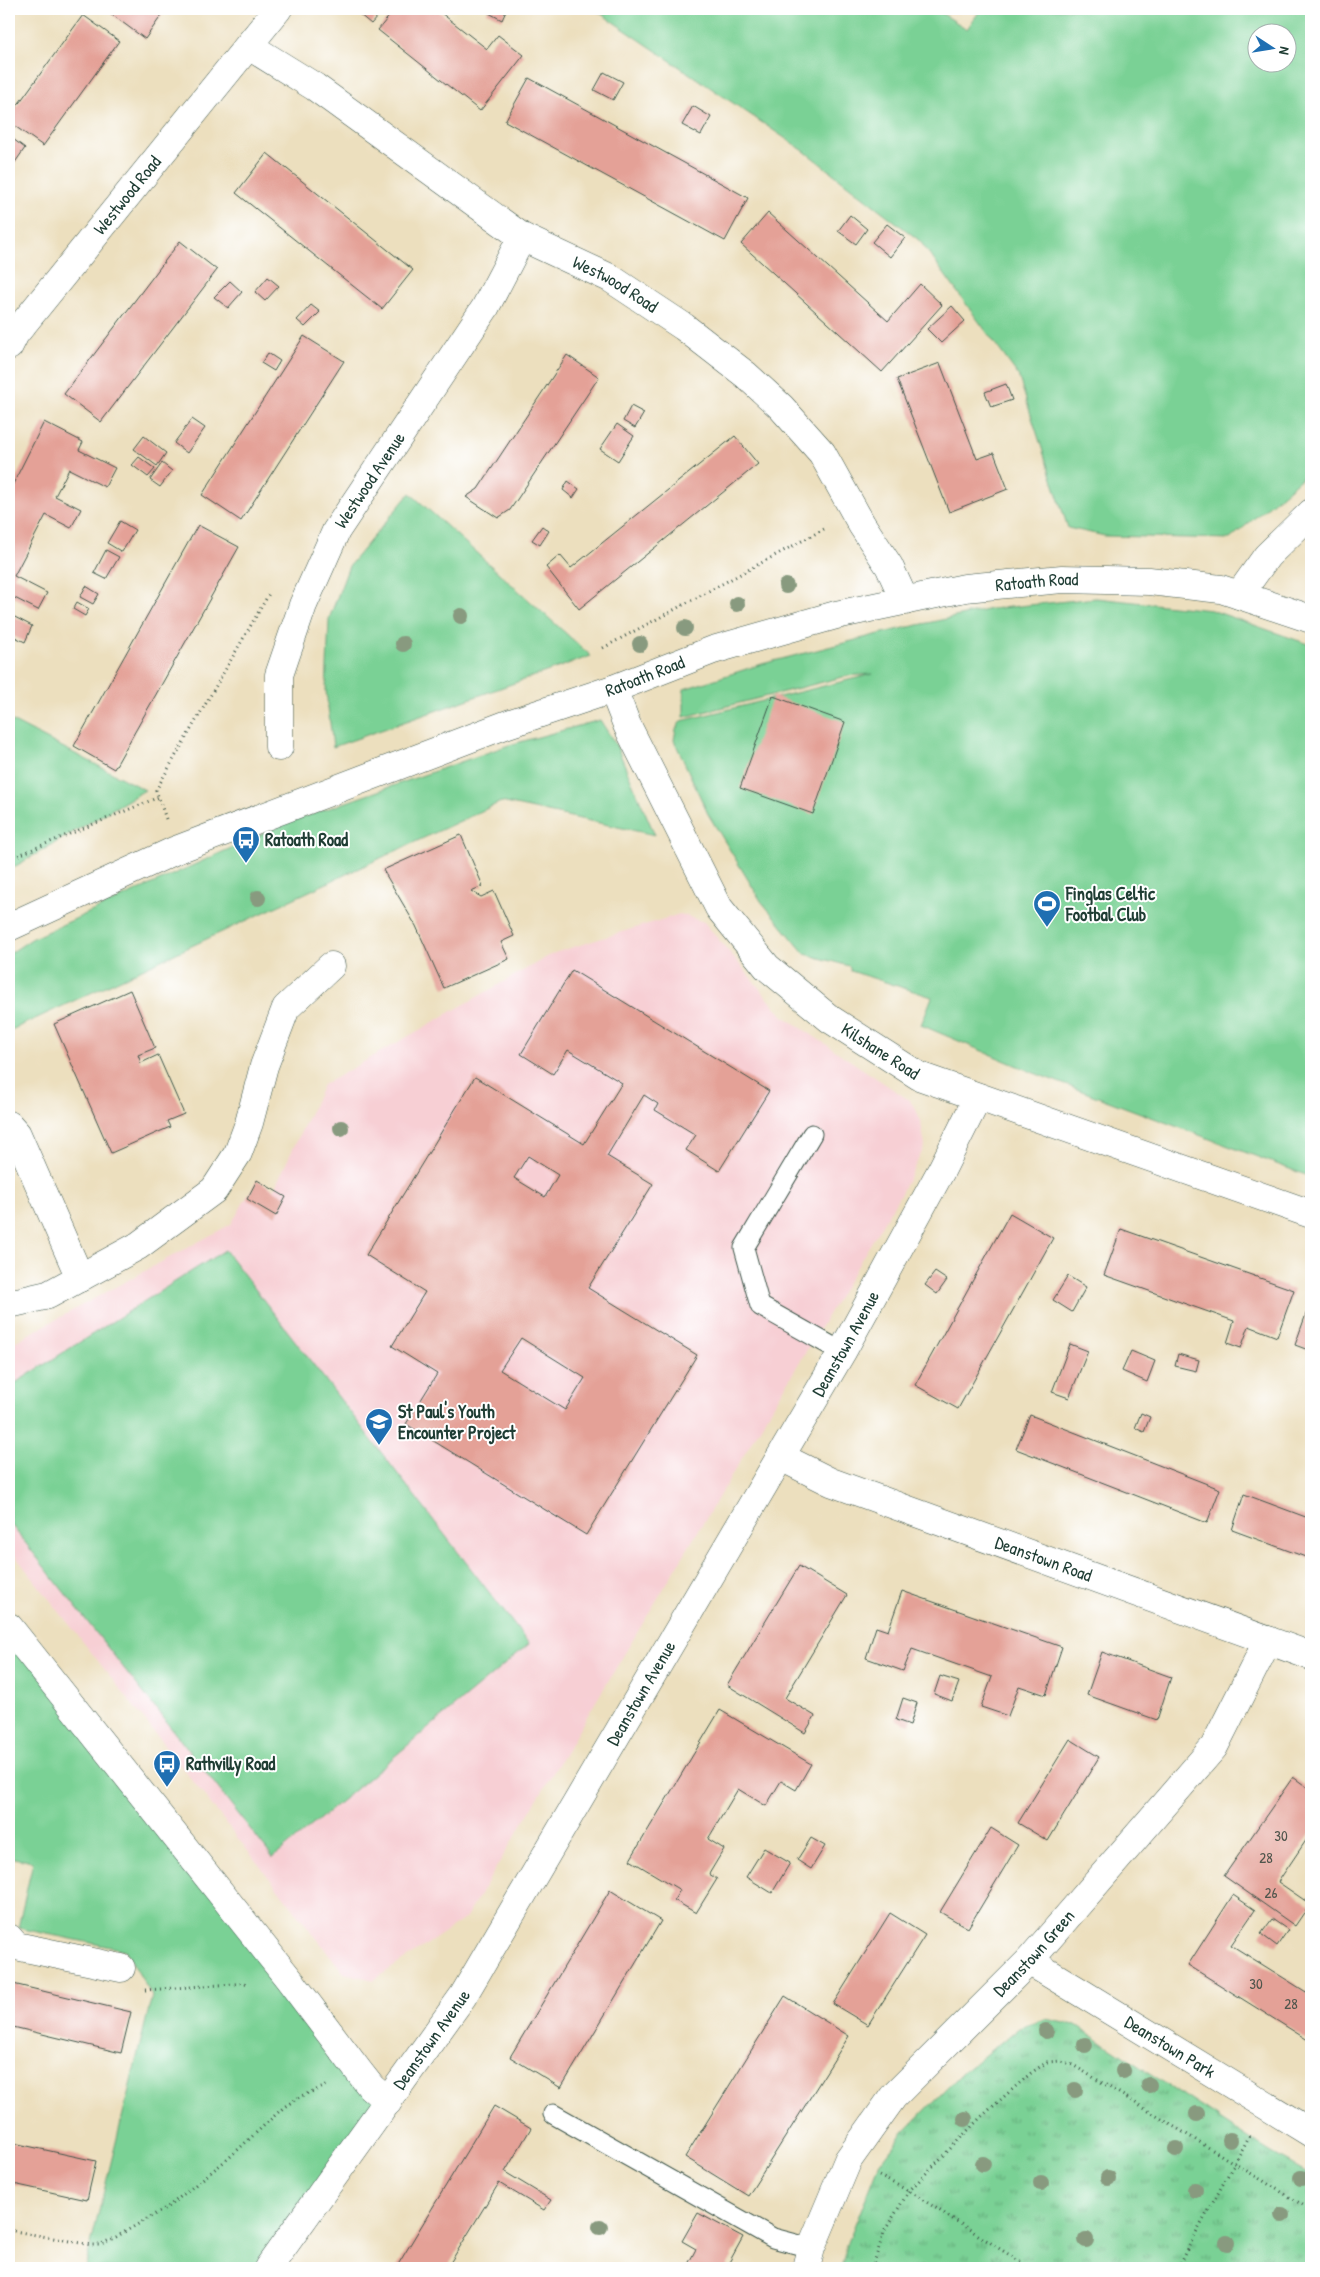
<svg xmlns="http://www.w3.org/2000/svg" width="1320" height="2277" viewBox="0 0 1320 2277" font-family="'Patrick Hand',sans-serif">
  <defs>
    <pattern id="park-tufts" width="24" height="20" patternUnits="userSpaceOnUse" patternTransform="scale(1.25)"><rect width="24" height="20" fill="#7ad195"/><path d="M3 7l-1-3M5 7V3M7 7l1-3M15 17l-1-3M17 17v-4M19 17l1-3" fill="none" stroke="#63ab7a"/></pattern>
  </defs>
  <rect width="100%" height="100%" fill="#fff"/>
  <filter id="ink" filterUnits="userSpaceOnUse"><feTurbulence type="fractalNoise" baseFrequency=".02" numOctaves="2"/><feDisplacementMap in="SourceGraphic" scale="10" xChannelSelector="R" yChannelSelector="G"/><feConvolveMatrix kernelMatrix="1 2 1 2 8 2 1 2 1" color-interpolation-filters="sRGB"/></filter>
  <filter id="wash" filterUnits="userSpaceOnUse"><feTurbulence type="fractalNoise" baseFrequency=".0096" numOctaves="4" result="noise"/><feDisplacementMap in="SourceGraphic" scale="20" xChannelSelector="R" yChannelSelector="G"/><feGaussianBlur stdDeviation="1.12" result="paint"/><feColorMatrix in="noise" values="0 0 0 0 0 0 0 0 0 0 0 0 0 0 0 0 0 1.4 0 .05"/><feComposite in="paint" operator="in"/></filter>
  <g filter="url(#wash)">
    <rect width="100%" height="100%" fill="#ecdfbe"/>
    <path fill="#f7cfd4" d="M680 914 704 922 782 1015 909 1100 916 1109 921 1123 925 1146 901 1193 466 1918 374 1980 344 1973 9 1548V1345L231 1224 257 1180 274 1189 323 1085 554 953Z"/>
    <path fill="#7ad195" stroke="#4c8764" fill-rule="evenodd" d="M594 9H935L967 29 981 9H1311V470L1230 539 1105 536 1068 528 1018 375 920 241 804 151ZM1288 32V62H1258V32Z
      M410 493 591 656 333 747 326 691 329 619 349 566Z
      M1096 598 1211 610 1311 645V1177L1034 1073 921 1025 932 997 851 971 849 966 805 954 761 901 708 814 674 740 676 729 681 721 873 674 847 676 684 717V689L762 664 891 631 991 609Z
      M10 720 145 790 9 870Z
      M600 720 616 745 655 835 501 802 9 1031V954L33 938 284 824 509 745Z
      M225 1250 529 1644 273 1858 9 1522V1387Z
      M9 1629 386 2102 266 2268H85L152 1996 125 1950 18 1928 33 1862 9 1857Z"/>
    <path fill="url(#park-tufts)" stroke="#4c8764" d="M1045 2019 1076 2025 1270 2152 1311 2175V2268H841L847 2245 879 2165 904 2132 962 2073 1019 2028Z"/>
    <g id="blocks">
      <path fill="#e4a197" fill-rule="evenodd" d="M109 9H166L145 39 107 11Z
        M353 9H384L371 24Z
        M395 9H436L487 49 498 35 524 55 480 111 378 30Z
        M489 9H507L502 20 487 12Z
        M83 15 119 41 43 146 9 122V117Z
        M604 72 623 82 613 100 594 90Z
        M529 78 748 198 725 241 505 121Z
        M693 106 711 117 701 135 682 125Z
        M9 136 25 148 9 171Z
        M267 153 413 270 382 309 236 193Z
        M768 213 888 321 920 284 942 305 882 372 741 244Z
        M850 215 867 229 856 244 838 231Z
        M887 224 905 238 890 257 872 242Z
        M180 241 217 270 101 422 64 394Z
        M268 277 279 286 265 301 255 292Z
        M230 281 242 292 228 308 214 297Z
        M311 305 320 312 305 327 297 320Z
        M952 306 965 321 941 343 927 329Z
        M304 336 344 361 241 521 202 495Z
        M268 353 280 361 274 371 261 363Z
        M567 355 599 377 510 510 498 518 466 497 478 489Z
        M940 363 977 459 994 453 1008 489 949 512 897 379Z
        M1006 384 1012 400 991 407 985 392Z
        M631 406 644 413 635 428 623 421Z
        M192 419 205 428 187 453 174 443Z
        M44 422 83 442 79 450 115 468 105 487 69 469 55 496 81 509 71 528 46 515 14 576 47 593 38 610 9 595V492Z
        M617 424 634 436 618 461 600 449Z
        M144 436 166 453 157 466 134 449Z
        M735 436 758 464 579 609 546 567 560 555 571 568Z
        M139 457 155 469 148 477 132 465Z
        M162 463 172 471 160 487 150 480Z
        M568 481 579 489 573 498 563 490Z
        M120 521 135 530 122 552 107 543Z
        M198 525 239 547 114 769 74 746Z
        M542 526 549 531 540 545 532 540Z
        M106 550 119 557 106 579 94 573Z
        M86 586 99 594 93 604 80 597Z
        M77 602 89 609 85 616 73 609Z
        M9 614 32 626 25 642 9 634Z
        M773 696 845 722 813 814 740 788Z
        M461 835 483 886 471 891 481 897 494 891 514 936 501 942 509 959 444 988 416 926 383 870Z
        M572 970 769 1091 719 1171 686 1150 696 1135 655 1110 658 1104 644 1095 607 1156 653 1184 588 1288 697 1355 586 1535 406 1424 437 1374 392 1346 425 1292 366 1255 475 1077 584 1144 622 1083 568 1050 553 1074 521 1054ZM528 1156 558 1175 545 1197 514 1178ZM521 1338 585 1378 565 1410 500 1370Z
        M130 990 155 1048 138 1055 141 1063 158 1055 184 1114 167 1121 170 1127 111 1153 54 1024Z
        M257 1180 286 1197 276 1216 247 1199Z
        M1010 1213 1053 1238 958 1409 915 1385Z
        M1121 1229 1294 1290 1277 1337 1249 1326 1241 1348 1227 1343 1234 1321 1104 1275Z
        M935 1272 947 1280 937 1294 925 1285Z
        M1068 1276 1086 1287 1072 1312 1053 1300Z
        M1311 1300V1351L1295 1345Z
        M1070 1344 1088 1351 1069 1398 1052 1392Z
        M1131 1351 1155 1361 1147 1382 1122 1371Z
        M1178 1354 1199 1360 1196 1371 1175 1366Z
        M1141 1413 1150 1417 1144 1432 1135 1428Z
        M1030 1415 1220 1489 1207 1523 1016 1449Z
        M1244 1494 1311 1519V1559L1232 1530Z
        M799 1566 847 1595 785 1698 815 1716 805 1733 727 1685Z
        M902 1591 1062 1647 1046 1695 1019 1686 1008 1716 981 1707 992 1677 912 1649 903 1671 866 1658 876 1627 888 1631Z
        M1102 1652 1171 1677 1157 1720 1087 1695Z
        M940 1676 959 1682 952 1701 934 1694Z
        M903 1698 917 1703 910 1725 896 1720Z
        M720 1710 811 1764 796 1790 781 1781 766 1806 738 1789 708 1839 724 1849 709 1874 717 1879 696 1913 674 1900 680 1890 630 1860Z
        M1070 1739 1099 1757 1048 1841 1018 1823Z
        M1293 1777 1311 1790V1833L1278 1882 1310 1904 1295 1926 1224 1876Z
        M991 1828 1018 1845 968 1928 940 1912Z
        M811 1838 825 1846 811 1869 797 1860Z
        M764 1848 790 1863 772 1893 746 1877Z
        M610 1890 661 1921 561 2088 510 2057Z
        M1233 1895 1255 1910 1231 1945 1311 1995V2042L1188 1965Z
        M890 1913 925 1935 868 2025 833 2004Z
        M1272 1919 1288 1930 1277 1946 1261 1934Z
        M9 1983 131 2012 121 2053 9 2026Z
        M785 1996 849 2036 748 2196 685 2157Z
        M494 2106 531 2128 505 2172 551 2200 544 2210 499 2183 447 2268H396Z
        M9 2142 96 2161 87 2200 9 2183Z
        M698 2213 743 2237 726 2268H686L696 2249 682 2241Z"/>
    </g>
  </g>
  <g filter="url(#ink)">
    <use href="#blocks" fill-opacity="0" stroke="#3e5549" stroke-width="1"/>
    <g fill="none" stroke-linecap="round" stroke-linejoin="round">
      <defs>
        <path id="service" d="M812 1134 744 1248 760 1306 842 1352
          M553 2114 773 2238 811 2248"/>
        <g id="minor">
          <path id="s1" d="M249 46 315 87 522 237 610 278 684 327 746 375 781 407 822 453 862 525 889 566 905 601"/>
          <path id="s2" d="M9 346 15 334 278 9"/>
          <path d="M1239 595 1267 556 1311 513"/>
          <path id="s3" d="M613 689 627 725 719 908 767 967 830 1019 919 1076 1311 1214"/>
          <path id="s4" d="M279 747V675L303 605 336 531 485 308 522 237"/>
          <path d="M9 1125 17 1134 80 1278"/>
          <path d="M9 1304 48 1295 138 1246 214 1190 238 1153 249 1123 264 1066 286 1008 331 966"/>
          <path id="s5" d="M781 1457 831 1482 1311 1656"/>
          <path d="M9 1627 289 1979 360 2073 371 2087 388 2102"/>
          <path d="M9 1938 16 1946 121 1968"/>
          <path id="s6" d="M1029 1961 1311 2133"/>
          <path id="s7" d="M268 2268 463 1996 842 1352 942 1169 978 1097"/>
          <path id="s8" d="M806 2268 811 2248 848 2160 893 2097 1029 1961 1214 1747 1268 1640"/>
        </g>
        <g id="tertiary">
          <path id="s9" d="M9 927 176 850 508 724 613 689 713 650 836 615 965 588 1062 579 1149 581 1221 589 1311 619"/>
        </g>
      </defs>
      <use href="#service" stroke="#3e5549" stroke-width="21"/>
      <use href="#minor" stroke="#3e5549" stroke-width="29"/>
      <use href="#tertiary" stroke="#3e5549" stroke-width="29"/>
      <path stroke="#3e5549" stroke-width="3" stroke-dasharray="1 4" stroke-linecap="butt" d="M603 648 826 528
        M166 819 156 790 270 592
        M9 859 159 797
        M145 1990 248 1983
        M879 2176 909 2191 1030 2268
        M9 2230 91 2245H99L116 2237 169 2206 230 2157 284 2107 301 2096 329 2085
        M872 2268 885 2230 909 2191 981 2117 1031 2073 1047 2062 1061 2061 1073 2065 1311 2210
        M1177 2268 1250 2135"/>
      <use href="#service" stroke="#fff" stroke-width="19"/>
      <use href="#minor" stroke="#fff" stroke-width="28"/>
      <use href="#tertiary" stroke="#fff" stroke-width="28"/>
    </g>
    <g fill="#889a7f">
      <circle cx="786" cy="586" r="8"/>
      <circle cx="737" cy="604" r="8"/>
      <circle cx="461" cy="616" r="8"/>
      <circle cx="685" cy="628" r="8"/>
      <circle cx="403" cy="644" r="8"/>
      <circle cx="640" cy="644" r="8"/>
      <circle cx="258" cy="898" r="8"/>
      <circle cx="341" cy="1128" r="8"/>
      <circle cx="1046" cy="2031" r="8"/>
      <circle cx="1085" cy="2045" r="8"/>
      <circle cx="1123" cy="2071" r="8"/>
      <circle cx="1149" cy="2085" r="8"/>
      <circle cx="1075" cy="2090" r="8"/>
      <circle cx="1197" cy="2114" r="8"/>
      <circle cx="965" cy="2119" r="8"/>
      <circle cx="1230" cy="2140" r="8"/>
      <circle cx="1176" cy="2149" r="8"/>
      <circle cx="983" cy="2164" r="8"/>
      <circle cx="1108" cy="2178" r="8"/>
      <circle cx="1301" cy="2178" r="8"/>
      <circle cx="1041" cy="2183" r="8"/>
      <circle cx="1195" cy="2190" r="8"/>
      <circle cx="1282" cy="2215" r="8"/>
      <circle cx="600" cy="2227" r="8"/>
      <circle cx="1086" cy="2240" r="8"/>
      <circle cx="1227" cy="2243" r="8"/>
    </g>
  </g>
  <defs>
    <symbol id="bus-pin" viewBox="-11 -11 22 30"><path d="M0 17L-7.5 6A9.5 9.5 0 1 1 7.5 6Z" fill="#1f6fb2" stroke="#fff"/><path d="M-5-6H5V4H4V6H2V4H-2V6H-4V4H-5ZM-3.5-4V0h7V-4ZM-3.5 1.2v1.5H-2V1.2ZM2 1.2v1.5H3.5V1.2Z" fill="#fff"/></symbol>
    <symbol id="stadium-pin" viewBox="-11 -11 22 30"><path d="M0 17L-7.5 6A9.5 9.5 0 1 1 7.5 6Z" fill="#1f6fb2" stroke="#fff"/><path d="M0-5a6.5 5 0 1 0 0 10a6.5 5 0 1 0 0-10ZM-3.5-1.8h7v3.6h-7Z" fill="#fff"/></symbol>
    <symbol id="university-pin" viewBox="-11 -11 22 30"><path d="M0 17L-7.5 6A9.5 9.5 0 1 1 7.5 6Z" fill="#1f6fb2" stroke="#fff"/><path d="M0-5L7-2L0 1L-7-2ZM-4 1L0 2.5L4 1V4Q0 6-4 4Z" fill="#fff"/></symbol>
  </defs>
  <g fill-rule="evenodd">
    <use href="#bus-pin" x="230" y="824" width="32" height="43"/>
    <use href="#stadium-pin" x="1031" y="888" width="32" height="43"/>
    <use href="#university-pin" x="363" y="1406" width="32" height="43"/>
    <use href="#bus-pin" x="151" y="1748" width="32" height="43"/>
  </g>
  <g text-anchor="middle" stroke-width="4" stroke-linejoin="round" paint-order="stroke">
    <g font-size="15" fill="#50564d">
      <text x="1281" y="1841">30</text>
      <text x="1266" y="1863">28</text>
      <text x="1271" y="1898">26</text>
      <text x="1256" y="1989">30</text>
      <text x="1291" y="2009">28</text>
    </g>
    <g font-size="18" fill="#1f3d34" stroke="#fff">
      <text dy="6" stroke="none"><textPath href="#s2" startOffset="192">Westwood Road</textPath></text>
      <text dy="6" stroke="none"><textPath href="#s1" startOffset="438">Westwood Road</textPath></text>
      <text dy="6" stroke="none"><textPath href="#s4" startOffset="288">Westwood Avenue</textPath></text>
      <text dy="6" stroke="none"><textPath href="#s9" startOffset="1089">Ratoath Road</textPath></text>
      <text dy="6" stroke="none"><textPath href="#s9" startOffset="684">Ratoath Road</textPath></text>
      <text dy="6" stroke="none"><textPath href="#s3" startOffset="461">Kilshane Road</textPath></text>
      <text dy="6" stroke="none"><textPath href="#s7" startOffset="1091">Deanstown Avenue</textPath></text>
      <text dy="6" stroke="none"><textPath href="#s5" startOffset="282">Deanstown Road</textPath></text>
      <text dy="6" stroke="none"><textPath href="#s7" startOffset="686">Deanstown Avenue</textPath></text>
      <text dy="6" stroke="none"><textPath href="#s8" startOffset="395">Deanstown Green</textPath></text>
      <text dy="6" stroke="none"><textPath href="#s7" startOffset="281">Deanstown Avenue</textPath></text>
      <text dy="6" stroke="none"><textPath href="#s6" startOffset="165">Deanstown Park</textPath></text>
    </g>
    <g font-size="18" font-weight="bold" fill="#1f3d34" stroke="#fff" text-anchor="start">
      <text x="265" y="846">Ratoath Road</text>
      <text x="1066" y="900">Finglas Celtic<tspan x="1066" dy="21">Footbal Club</tspan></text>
      <text x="398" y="1418">St Paul's Youth<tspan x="398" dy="21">Encounter Project</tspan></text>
      <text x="186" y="1770">Rathvilly Road</text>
    </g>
  </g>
  <rect width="1320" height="2277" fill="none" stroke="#fff" stroke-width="30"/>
  <g transform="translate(1272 48) rotate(102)"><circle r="24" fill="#ffffff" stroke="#a5b1ae"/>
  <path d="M0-4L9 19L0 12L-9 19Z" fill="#1f6fb2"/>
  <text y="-8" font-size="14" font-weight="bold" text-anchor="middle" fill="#1f3d34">N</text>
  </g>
</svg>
